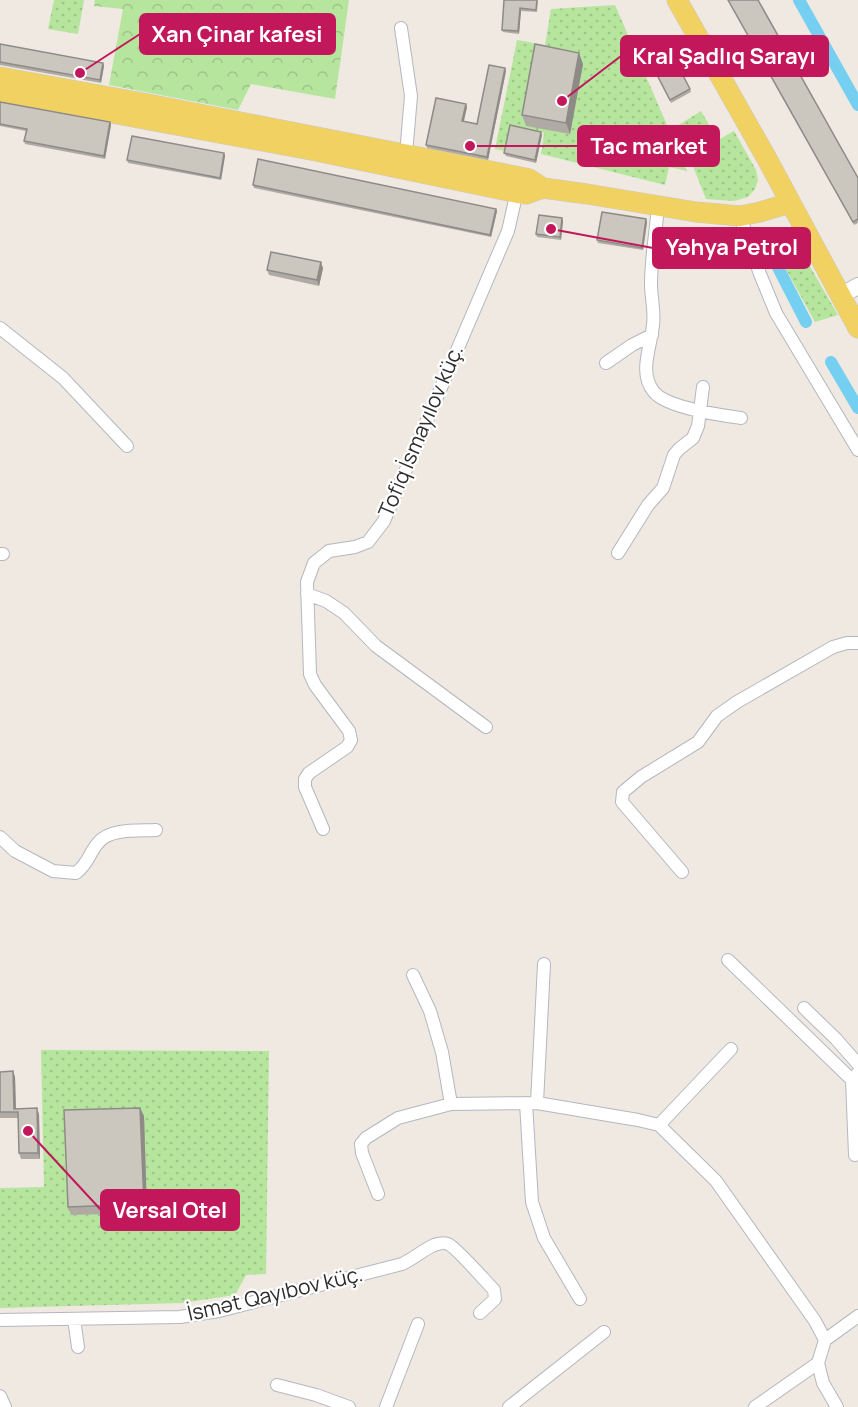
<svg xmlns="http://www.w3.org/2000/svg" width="858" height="1407" viewBox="0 0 858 1407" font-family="Manrope,sans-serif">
  <defs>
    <pattern id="grass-dots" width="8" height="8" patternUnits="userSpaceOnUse" patternTransform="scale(1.5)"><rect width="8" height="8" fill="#b6e59e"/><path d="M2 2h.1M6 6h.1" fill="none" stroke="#9dc588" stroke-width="1.8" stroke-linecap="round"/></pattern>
    <pattern id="park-crowns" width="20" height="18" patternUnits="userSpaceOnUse" patternTransform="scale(1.5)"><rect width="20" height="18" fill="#b6e59e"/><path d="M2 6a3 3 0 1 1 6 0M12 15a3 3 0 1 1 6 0" fill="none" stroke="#9dc588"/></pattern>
  </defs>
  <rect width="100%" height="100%" fill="#efe9e1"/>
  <path fill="url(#grass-dots)" d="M54 0H84L78 34 48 29Z
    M615 5 687 171 669 167 665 185 541 154 544 133 511 126 505 151 495 149 517 40 545 45 551 9Z
    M701 111 718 140 734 131 756 170 758 180 755 189 748 197 734 201 706 199 677 126Z
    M753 230 779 237 801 251 838 315 815 322 771 242 758 243Z
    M41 1050 269 1051 266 1274 246 1275 235 1295 182 1303 0 1308V1188L44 1187Z"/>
  <path fill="url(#park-crowns)" d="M95 0H349L335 99 251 84 238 110 109 85 123 9 94 6Z"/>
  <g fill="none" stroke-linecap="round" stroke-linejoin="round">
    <path stroke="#75cff0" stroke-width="12" d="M799 0 858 105
      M768 248 806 322
      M831 362 858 408"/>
    <defs>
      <path id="street" d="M401 28 411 96 406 154
        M658 206C656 231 651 259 651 284 651 298 655 312 653 325 651 347 638 373 654 392 667 408 720 415 741 418
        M740 216 760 274 776 313 858 450
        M0 328 63 378 127 446
        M606 363 632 345 652 335
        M618 553 648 505 663 488 674 455 679 449 693 438 698 426 703 387
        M0 554H3
        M307 594 326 601 344 613 376 646 486 727
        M323 829 305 787V779L309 773 347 747 351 740 349 731 315 685 310 674 307 582 314 563 329 551 355 547 368 542 384 521 508 231 518 187
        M0 837 15 851 53 871 76 873C89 863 89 853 98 843 109 828 139 831 156 830
        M682 872 622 802 623 792 641 777 698 742 717 716 737 702 833 647 847 643H858
        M728 960 852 1080
        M413 975 430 1011 442 1052 451 1104
        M804 1008 836 1039 858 1064
        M526 1103 532 1202 544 1238 580 1299
        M537 1103 544 964
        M659 1125 731 1049
        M855 1155 852 1080 858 1073
        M378 1194 362 1153 361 1144 366 1138 398 1118 451 1104 537 1103 638 1120 659 1125 716 1181 815 1321 825 1340 818 1363 823 1383 837 1407
        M74 1319 78 1347
        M0 1320 180 1317 219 1311 402 1264C413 1259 423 1250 434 1245 437 1244 444 1242 448 1244 456 1247 486 1282 494 1290L495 1299 480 1313
        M825 1340 858 1316
        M277 1385 316 1395 349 1407
        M0 1396 5 1407
        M386 1407 418 1324
        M509 1407 604 1332
        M755 1407 818 1363"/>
      <path id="secondary" d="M840 296 858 286"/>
      <path id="primary" d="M677 0 766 157 858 328
        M0 77 148 104 520 177 529 179 543 188
        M0 92 311 150 518 193 526 194 543 188 587 194 696 212 740 216 760 212 790 203"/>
    </defs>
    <use href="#street" stroke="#b4b7c1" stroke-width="14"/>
    <use href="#secondary" stroke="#b4b7c1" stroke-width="18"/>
    <use href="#primary" stroke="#c9c9c9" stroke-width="21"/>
    <use href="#street" stroke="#fff" stroke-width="12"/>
    <use href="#secondary" stroke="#fff" stroke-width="16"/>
    <use href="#primary" stroke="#f2d163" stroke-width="20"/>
  </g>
  <path fill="#afaba4" d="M504 0 538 1 537 12 521 11 519 34 503 32 502 30Z
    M728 0H758L858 178V223L854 225Z
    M0 44 103 63 104 66 101 83 0 65Z
    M583 64 570 134 526 126 522 115Z
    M506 71 488 160 427 148 426 145 467 107 464 121 477 124Z
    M656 74 690 89 691 92 671 103Z
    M0 102 110 122 111 125 105 159 25 144 24 141 26 131 0 126Z
    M542 135 536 163 506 156 504 153Z
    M224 153 225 156 221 180 128 163 127 160Z
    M253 185 496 209 497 211 491 237 254 188Z
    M562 218 563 221 561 240 537 237 536 234Z
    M647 222 643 250 598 243 597 240Z
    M323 268 319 286 269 275 267 270Z
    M13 1071 15 1077 16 1109 39 1114 40 1159H21L19 1153 18 1118H0V1072Z
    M140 1108 144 1116 147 1213 71 1215 68 1207Z"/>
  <path fill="#8e8b86" d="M520 8 521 11 519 34 518 31Z
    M579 53 583 64 570 134 566 123Z
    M103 63 104 66 101 83 100 80Z
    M505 68 506 71 488 160 487 157Z
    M466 104 467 107 463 124 462 121Z
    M110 122 111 125 105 159 104 156Z
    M541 132 542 135 536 163 535 160Z
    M224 153 225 156 221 180 220 178Z
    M496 209 497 211 491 237 490 235Z
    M562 218 563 221 561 240 560 237Z
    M646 219 647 222 643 250 642 248Z
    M321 262 323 268 319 286 317 280Z
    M13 1071 15 1077 16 1112 14 1109Z
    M37 1108 39 1114 40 1159 38 1153Z
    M140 1108 144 1116 147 1213 144 1204Z"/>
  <path fill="#cbc7bf" stroke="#8e8b86" stroke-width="1.5" d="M504 0H537L536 10 520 8 518 31 502 30Z
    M728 0H758L858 178V219L853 222Z
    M0 44 103 63 100 80 0 62Z
    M535 44 579 53 566 123 522 115Z
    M675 60 690 89 670 100 655 71Z
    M489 65 505 68 487 157 426 145 436 98 466 104 462 121 477 124Z
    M0 102 110 122 104 156 24 141 27 129 0 124Z
    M510 125 541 132 535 160 504 153Z
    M132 136 224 153 220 178 127 160Z
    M258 159 496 209 490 235 253 185Z
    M602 212 646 219 642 248 597 240Z
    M539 215 562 218 560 237 536 234Z
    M271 252 321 262 317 280 267 270Z
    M13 1071 14 1109 37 1108 38 1153H19L18 1112H0V1072Z
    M140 1108 144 1204 68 1207 64 1110Z"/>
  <g text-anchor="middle" stroke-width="4.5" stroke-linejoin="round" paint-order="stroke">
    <g font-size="21" fill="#2e2e2e" stroke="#fff">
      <text transform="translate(421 431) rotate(-67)" y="7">Tofiq İsmayılov küç.</text>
      <text transform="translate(275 1294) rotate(-13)" y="7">İsmət Qayıbov küç.</text>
    </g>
  </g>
  <path fill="none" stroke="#c2185b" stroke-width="2" d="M80 73L140 34M562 101L621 56M470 146L578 146M551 229L653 248M28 1131L101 1210"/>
  <g fill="#c2185b" stroke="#fff" stroke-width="2">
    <circle cx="80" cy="73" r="6"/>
    <circle cx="562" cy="101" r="6"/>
    <circle cx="470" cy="146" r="6"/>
    <circle cx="551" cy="229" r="6"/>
    <circle cx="28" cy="1131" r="6"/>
  </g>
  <g fill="#c2185b" stroke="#c2185b" stroke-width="2">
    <rect x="140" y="14" width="195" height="40" rx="6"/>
    <rect x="621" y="36" width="207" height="40" rx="6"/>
    <rect x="578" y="126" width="141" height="40" rx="6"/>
    <rect x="653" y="228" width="157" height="40" rx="6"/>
    <rect x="101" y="1190" width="138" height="40" rx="6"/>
  </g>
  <g font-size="22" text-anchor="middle" font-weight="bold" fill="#fff">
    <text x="237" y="42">Xan Çinar kafesi</text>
    <text x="724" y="64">Kral Şadlıq Sarayı</text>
    <text x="649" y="154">Tac market</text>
    <text x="732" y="255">Yəhya Petrol</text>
    <text x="170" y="1218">Versal Otel</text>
  </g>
</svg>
